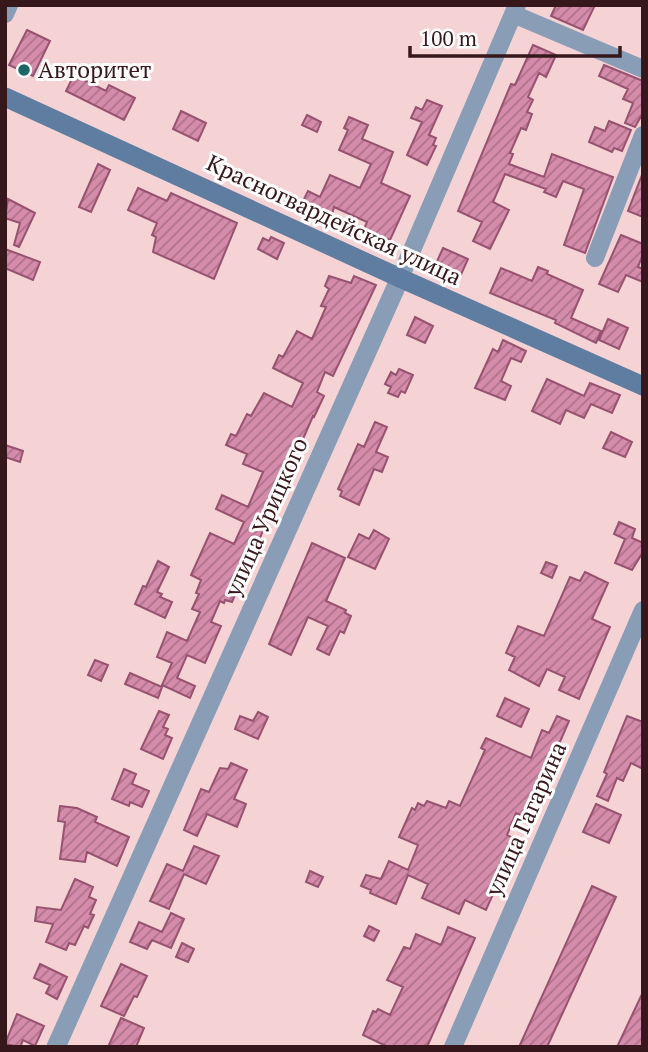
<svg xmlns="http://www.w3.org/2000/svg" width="648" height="1052" viewBox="0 0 648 1052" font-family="'PT Serif',serif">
  <defs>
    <pattern id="building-hatch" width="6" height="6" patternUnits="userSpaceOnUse" patternTransform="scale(1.75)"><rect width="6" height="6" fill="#d58caa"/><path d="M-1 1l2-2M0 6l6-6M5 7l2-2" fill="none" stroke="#ae718a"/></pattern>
  </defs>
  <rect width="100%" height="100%" fill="#f5d3d5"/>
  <path fill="url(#building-hatch)" stroke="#96526f" stroke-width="2" d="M556 5H595L583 30 551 16Z
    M27 30 50 41 33 76 9 65Z
    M533 45 556 55 546 77 539 73 528 97 533 100 527 112 532 114 526 130 521 128 510 153 513 154 509 164 544 177 552 154 613 177 585 253 564 245 584 189 563 181 556 197 544 192 546 189 505 174 493 202 509 210 490 249 473 241 482 222 458 211 511 84 515 85Z
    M604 65 643 81V113L635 127 625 123 633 103 623 99 628 89 599 76Z
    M74 75 106 91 109 85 135 98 124 120 66 91Z
    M427 100 442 106 429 135 436 138 433 145 436 146 427 165 407 155 422 122 411 118 416 107 422 110Z
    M181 111 206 123 198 141 173 129Z
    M307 115 321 122 317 132 302 125Z
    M349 117 368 125 362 139 393 152 381 183 410 196 390 240 364 229 367 222 334 207 332 214 303 201 308 191 320 197 330 175 360 188 371 164 339 150 348 130 344 128Z
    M609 121 631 130 622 151 614 148 612 152 589 142 595 127 605 131Z
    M98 164 110 170 91 212 79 207Z
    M642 175H643V217L628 211Z
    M138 188 167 201 171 193 237 223 214 279 153 252 156 237 152 235 157 223 128 210Z
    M8 199 35 213 19 247 14 245 20 223 5 218Z
    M621 235 643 244V254L638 267 643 269V282L626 275 618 292 599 284Z
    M271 237 284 243 277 259 258 249 263 238 269 241Z
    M443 248 468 259 459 279 434 268Z
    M5 249 40 262 33 280 5 268Z
    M538 267 548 271 547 274 583 290 571 318 601 331 596 343 555 323 556 320 490 293 501 268 532 281Z
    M329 276 351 283 354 276 376 285 333 376 325 372 317 392 324 396 314 417 313 416 232 602 225 600 224 603 220 601 211 622 221 626 205 663 187 655 177 678 195 686 190 698 162 685 172 663 157 657 167 632 187 641 200 612 192 609 199 594 196 593 201 580 191 575 210 533 234 544 244 522 216 509 222 495 248 507 263 472 243 464 247 454 226 445 231 434 236 436 247 414 251 416 264 393 292 407 303 383 273 368 279 355 283 357 297 331 312 339 326 307 321 306 329 289 325 286Z
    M415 317 433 326 425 343 407 335Z
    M608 319 628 328 619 349 599 340Z
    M503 340 526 351 521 362 511 358 501 381 511 386 505 400 475 388 493 349 498 352Z
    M399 369 413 375 405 393 401 391 398 397 388 393 391 387 385 384 391 372 396 375Z
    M547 379 584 396 590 383 620 395 612 413 591 404 584 418 566 410 560 424 532 411Z
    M375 422 387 427 376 452 388 457 382 472 374 469 359 505 340 496 342 491 338 489 358 444 364 447Z
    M611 432 632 442 625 457 603 448Z
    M5 445 23 451 20 462 5 457Z
    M619 522 635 529 632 538 643 543V552L632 570 615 563 625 539 614 534Z
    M374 530 389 539 375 569 348 557 359 534 369 539Z
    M312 543 345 558 326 601 346 610 345 613 351 616 344 633 340 631 329 655 317 649 328 626 308 617 291 655 269 644Z
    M158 561 169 567 157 592 162 594 160 597 172 602 165 618 135 604 143 586 146 587Z
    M546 562 557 566 552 578 541 573Z
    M585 572 608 583 592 619 610 627 579 699 559 690 565 677 547 669 539 686 509 670 515 657 506 653 518 626 544 636 570 577 580 581Z
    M95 660 108 665 101 681 88 675Z
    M130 673 162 687 158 698 125 684Z
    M505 698 529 709 521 727 497 716Z
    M159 711 169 715 163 727 168 729 165 735 172 738 163 759 141 749Z
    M258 712 268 717 258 739 235 729 240 716 253 721Z
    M557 716 569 721 527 818 516 813 507 835 517 840 486 910 465 900 459 914 422 898 428 884 408 875 396 904 370 893 371 890 361 886 366 875 381 879 389 861 408 870 418 845 399 837 412 808 415 810 418 803 424 806 427 801 446 808 449 801 460 806 485 750 481 748 486 738 531 758 542 730 549 733Z
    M627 716 643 722V769L631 763 623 781 617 778 608 801 597 796 607 774 604 772Z
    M231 763 247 770 234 799 246 804 237 827 207 814 197 836 184 830 201 789 209 792 220 768 228 769Z
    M124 769 136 774 132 784 149 791 142 807 130 802 129 806 112 799Z
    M596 804 621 815 609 843 583 832Z
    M60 806 77 808 97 817 95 822 129 837 117 866 87 852 85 862 60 859 65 822 58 821Z
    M194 846 219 856 206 884 184 874 169 909 150 901 167 864 183 871Z
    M310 871 323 877 318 887 306 882Z
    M75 879 93 887 89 897 96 900 90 914 94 915 88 928 84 926 75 945 69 943 66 950 46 942 53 924 35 921 37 907 61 910Z
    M592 886 616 897 547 1047H519Z
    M171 913 184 919 171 948 152 940 147 949 130 942 139 922 162 932Z
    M369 926 379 931 374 941 364 936Z
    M448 927 475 938 427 1047H388L363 1035 373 1011 376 1012 378 1009 390 1015 403 987 387 980 404 947 410 949 416 934 441 945Z
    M182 943 194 949 188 962 176 957Z
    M40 964 67 977 57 999 46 993 50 985 34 978Z
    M121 964 147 976 137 997 134 996 124 1016 101 1006Z
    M643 992V1047H617Z
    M17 1014 44 1026 35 1046 23 1040 20 1047 5 1044Z
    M121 1018 144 1028 136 1047H108Z"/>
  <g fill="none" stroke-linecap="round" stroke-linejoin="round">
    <path stroke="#899db6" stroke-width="18" d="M5 14 9 5
      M513 14 643 69
      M595 258 643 135
      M400 278 517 5
      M453 1047 643 610"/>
    <path stroke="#899db6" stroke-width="19" d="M56 1047 400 278"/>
    <path stroke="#5f7da1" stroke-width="19" d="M5 97 400 278 643 386"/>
  </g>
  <circle fill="#1a6766" stroke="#fefefe" stroke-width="2.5" cx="24" cy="70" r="7"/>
  <g text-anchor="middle" stroke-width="6" stroke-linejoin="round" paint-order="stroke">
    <g font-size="23" fill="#36181c" stroke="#fefefe" text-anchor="start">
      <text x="38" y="78">Авторитет</text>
    </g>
    <g font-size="23" fill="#36181c" stroke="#fefefe">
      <text transform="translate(334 220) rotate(25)" y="8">Красногвардейская улица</text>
      <text transform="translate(266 517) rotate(-66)" y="8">улица Урицкого</text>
      <text transform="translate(526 819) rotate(-66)" y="8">улица Гагарина</text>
    </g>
  </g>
  <rect width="648" height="1052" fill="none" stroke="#36181c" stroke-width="14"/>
  <path d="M410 46v10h210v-10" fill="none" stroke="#36181c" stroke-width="3.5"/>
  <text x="420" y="46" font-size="21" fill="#36181c" stroke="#fefefe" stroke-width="5" paint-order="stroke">100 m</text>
</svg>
